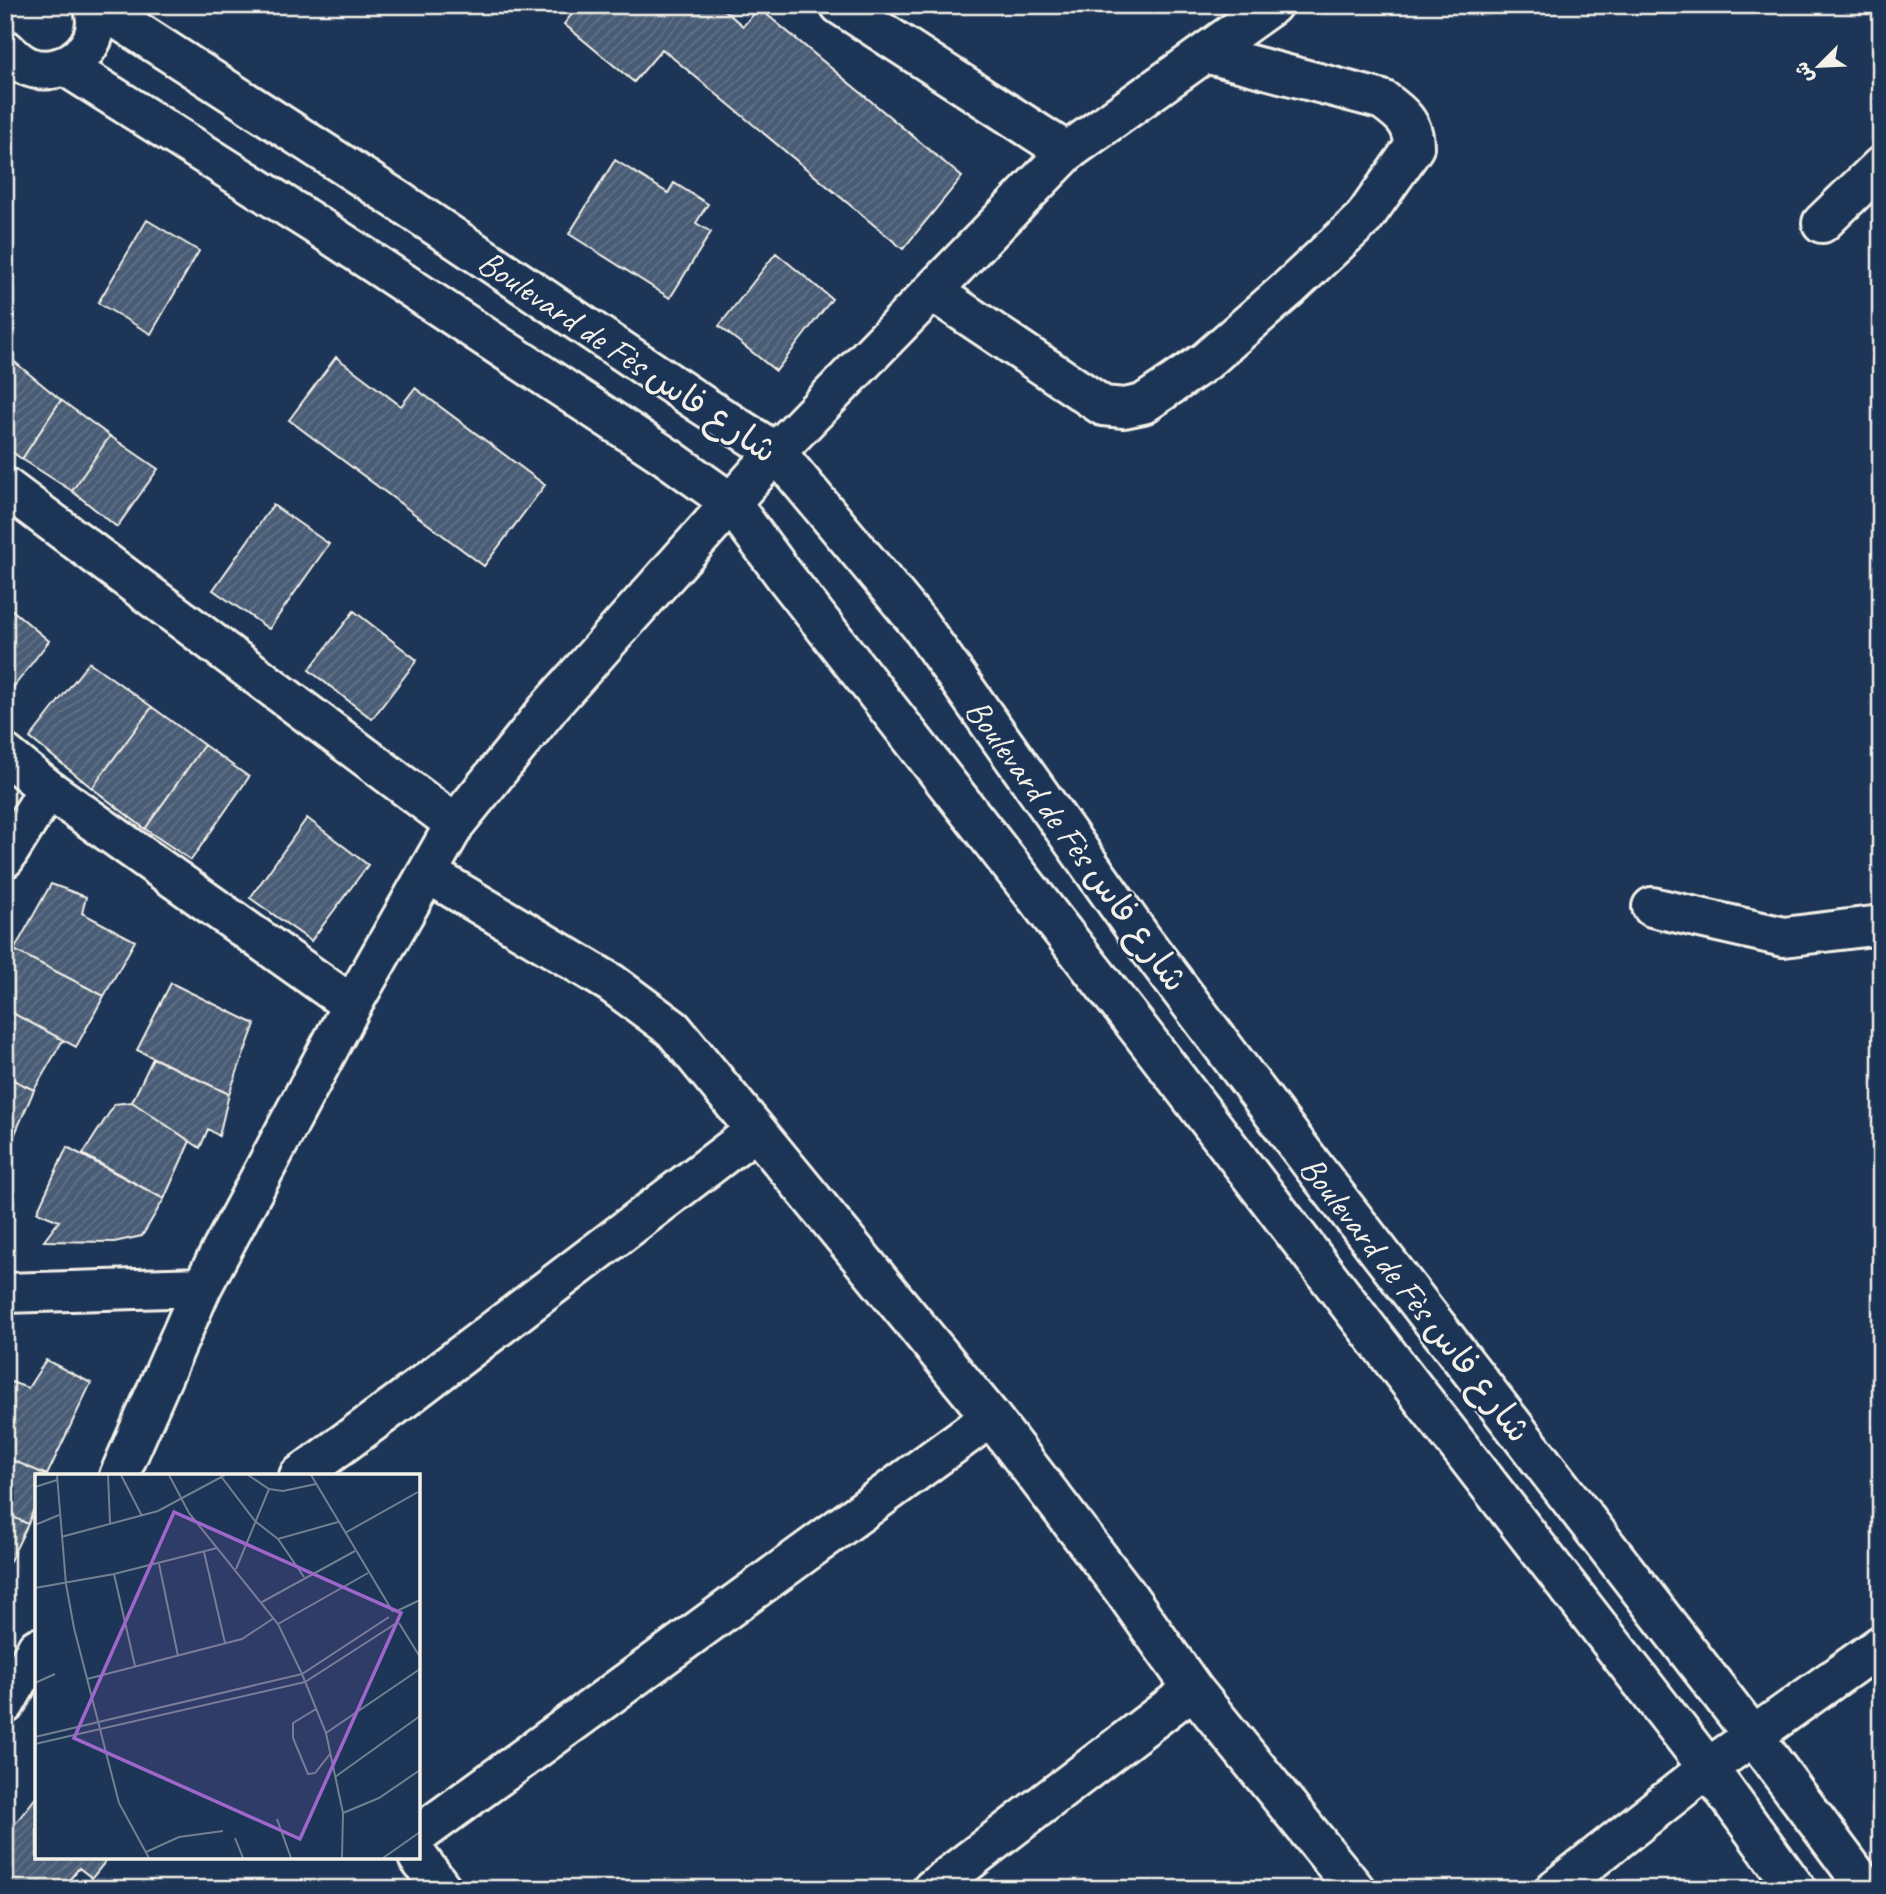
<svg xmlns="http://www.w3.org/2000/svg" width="1886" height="1894" viewBox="0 0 1886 1894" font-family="Caveat,'Playpen Sans Arabic',sans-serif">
  <defs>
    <pattern id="building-hatch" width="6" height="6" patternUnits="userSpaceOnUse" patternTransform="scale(1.75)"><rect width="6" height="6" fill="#485b74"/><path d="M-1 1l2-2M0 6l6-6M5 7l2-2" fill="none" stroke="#637388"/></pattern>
  </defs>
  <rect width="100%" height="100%" fill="#1d3557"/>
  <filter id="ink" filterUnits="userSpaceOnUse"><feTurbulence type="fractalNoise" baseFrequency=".0143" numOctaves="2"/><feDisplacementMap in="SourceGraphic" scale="14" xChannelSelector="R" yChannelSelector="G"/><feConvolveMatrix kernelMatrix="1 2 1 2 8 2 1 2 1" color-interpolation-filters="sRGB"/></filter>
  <g filter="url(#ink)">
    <path fill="url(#building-hatch)" stroke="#f4f1e8" stroke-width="2" d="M579 5H718L743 26 759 8 962 177 903 249 662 49 634 82 564 24Z
      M615 160 668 193 674 183 708 204 696 223 711 232 670 298 569 234Z
      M147 220 199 251 151 334 98 303Z
      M776 253 832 299 776 371 719 326Z
      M336 357 401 406 415 388 545 485 484 566 289 420Z
      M11 359 61 400 22 459 5 447V366Z
      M61 400 110 436 72 491 22 459Z
      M110 436 158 469 117 527 72 491Z
      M273 505 329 544 269 629 213 590Z
      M5 604 49 641 5 698Z
      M354 611 417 660 372 719 309 670Z
      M89 662 152 707 92 788 30 738Z
      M152 707 204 745 145 829 92 788Z
      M204 745 249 777 191 860 145 829Z
      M307 818 368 865 311 941 250 898Z
      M51 884 86 897 82 913 135 941 104 996 14 950Z
      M14 950 104 996 76 1047 5 1009V968Z
      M171 983 255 1024 229 1094 137 1050Z
      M5 1009 63 1040 34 1090 5 1076Z
      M153 1058 229 1094 219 1136 208 1129 200 1148 132 1102Z
      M5 1076 34 1090 11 1143 5 1141Z
      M132 1102 190 1141 164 1199 83 1154 115 1104Z
      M67 1147 164 1199 142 1236 114 1242 44 1241 59 1221 37 1212Z
      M46 1360 91 1383 47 1475 5 1457V1380L28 1388Z
      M5 1457 47 1475 37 1476V1501L28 1524 5 1513Z
      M5 1513 28 1524 5 1571Z
      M37 1796V1857H109L92 1878 79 1868 62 1889H5V1836Z"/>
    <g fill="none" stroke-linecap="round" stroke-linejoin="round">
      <defs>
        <path id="minor" d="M840 5 1067 152
          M1822 223 1881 166
          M932 291 1103 406 1124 408 1143 404 1206 361 1288 289 1364 218 1414 147C1414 123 1401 113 1383 100L1205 53
          M5 487 455 824
          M5 754 48 789 352 1005
          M5 858 48 789
          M427 873 611 983 673 1029 991 1417 1124 1591 1193 1689 1355 1889
          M1652 907 1784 937 1881 925
          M5 1293 202 1287
          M119 1476 202 1287 352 1005 455 824 551 705 776 452 1067 152 1272 5
          M299 1476 404 1399 755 1131
          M5 1704 37 1648
          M418 1835 991 1417
          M418 1857 442 1889
          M932 1889 1193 1689
          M1555 1889 1708 1768 1881 1645"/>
        <path id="major" d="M96 5 399 201 704 406 776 452 920 625 1142 939 1313 1166 1754 1737 1867 1889
          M5 49C12 56 18 62 27 66 57 79 95 55 96 22 96 17 94 10 94 5
          M65 66 316 225 667 457 730 502 784 575 1141 1032 1362 1321 1708 1768 1796 1889"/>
      </defs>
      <use href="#minor" stroke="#f4f1e8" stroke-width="44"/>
      <use href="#major" stroke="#f4f1e8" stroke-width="44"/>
      <use href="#minor" stroke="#1d3557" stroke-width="38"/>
      <use href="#major" stroke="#1d3557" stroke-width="38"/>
    </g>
  </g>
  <g text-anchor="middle" stroke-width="5" stroke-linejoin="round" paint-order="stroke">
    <g font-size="35" fill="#f4f1e8" stroke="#1d3557">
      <text transform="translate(628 356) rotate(34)" y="12">Boulevard de Fès شارع فاس</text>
      <text transform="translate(1077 845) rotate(54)" y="12">Boulevard de Fès شارع فاس</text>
      <text transform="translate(1416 1299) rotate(52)" y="12">Boulevard de Fès شارع فاس</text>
    </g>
  </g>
  <g transform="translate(35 1474)">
    <rect width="385" height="385" fill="#1d3557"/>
    <path fill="none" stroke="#738091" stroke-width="2" d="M22 1 31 110 39 154 84 329 114 384M73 1 75 49M86 1 107 42M134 1 154 39 243 150 267 200 291 259 308 339 307 384M185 1 220 47 243 65 303 48M213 1 234 15 248 17 281 10M276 1 358 138M0 13 22 6M0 51 24 41M310 59 383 18M26 63 123 37 190 1M243 65 269 103M169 78 190 169M124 90 143 182M201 95 234 15M79 100 100 192M0 114 79 100 182 74M227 128 320 77M362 137 385 126M364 149 385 183M243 150 333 99M52 205 207 165 239 144M0 209 20 200M281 235 258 249V264L273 300 280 299 295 280M291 259 385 195M0 263 267 200 354 143M0 270 270 208 360 150M300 303 385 242M308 339 344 324 385 296M242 345 256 384M200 364 208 384M111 378 144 363 188 357M348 384 385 358"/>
    <path fill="#9f67cb" fill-opacity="0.15" stroke="#9f67cb" stroke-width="3.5" d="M139 38 366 139 265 365 39 264Z"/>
    <rect width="385" height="385" fill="none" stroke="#f4f1e8" stroke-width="3.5"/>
  </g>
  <rect width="1886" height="1894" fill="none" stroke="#1d3557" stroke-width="28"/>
  <rect x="14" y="14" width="1858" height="1866" fill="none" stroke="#f4f1e8" stroke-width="2.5" filter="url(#ink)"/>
  <g transform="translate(1819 66) rotate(246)" stroke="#1d3557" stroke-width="5" paint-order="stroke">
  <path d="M0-5L12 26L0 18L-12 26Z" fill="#f4f1e8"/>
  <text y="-10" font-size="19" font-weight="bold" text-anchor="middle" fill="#f4f1e8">ش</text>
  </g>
</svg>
